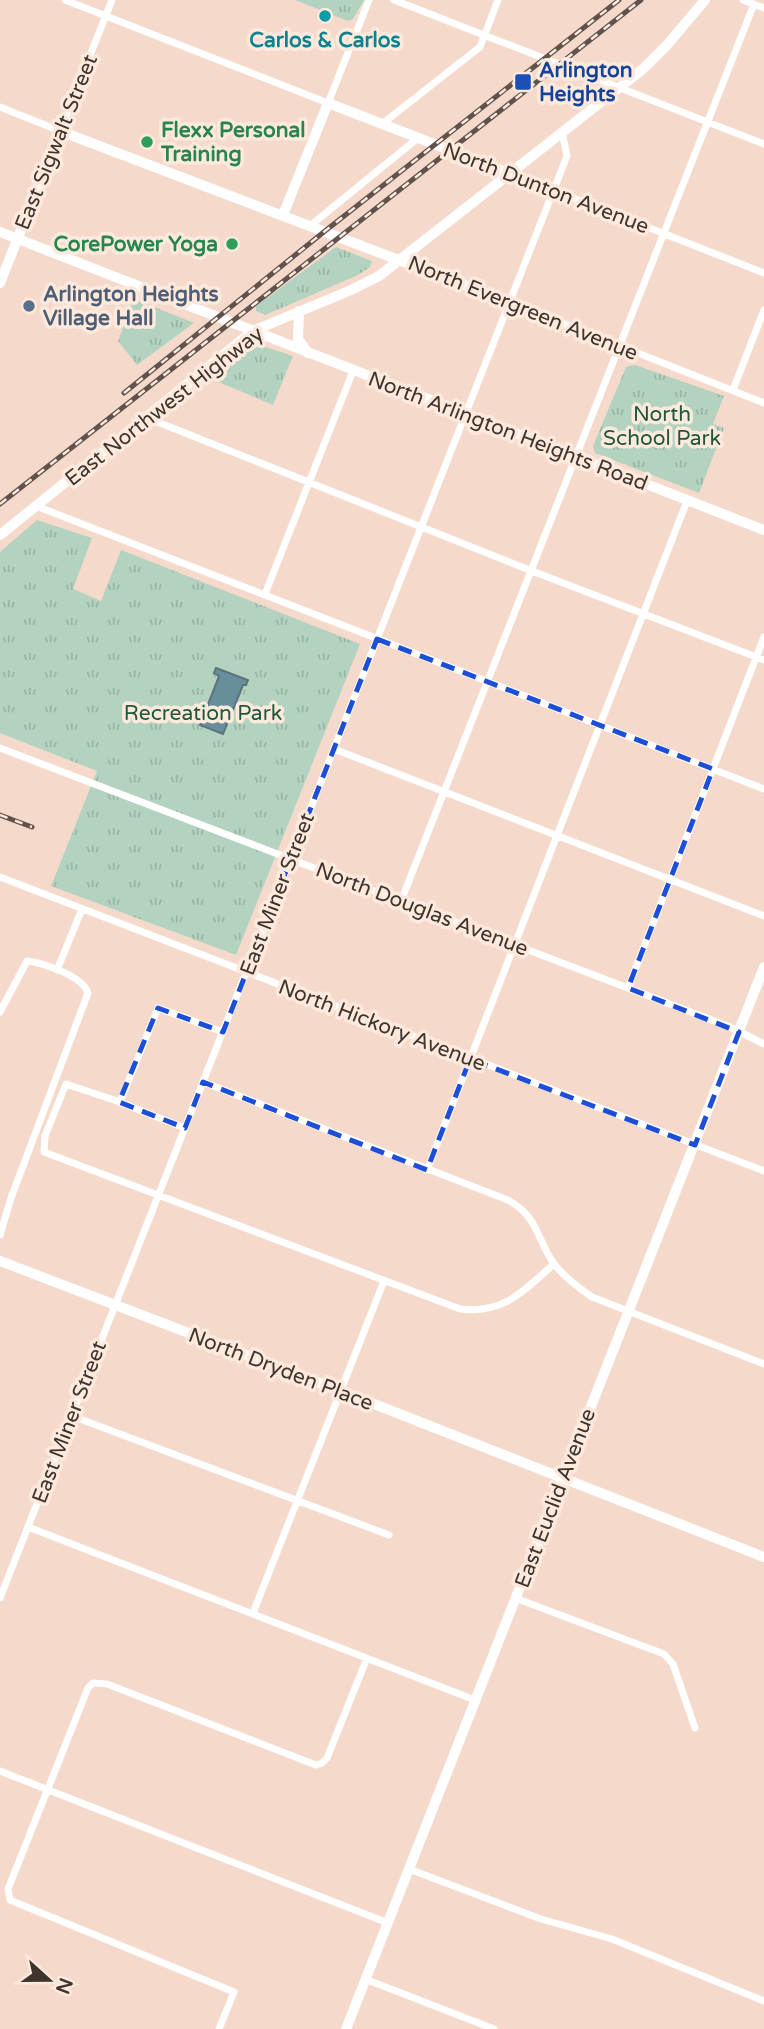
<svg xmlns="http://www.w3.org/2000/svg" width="764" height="2029" viewBox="0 0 764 2029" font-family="'Varela Round',sans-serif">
  <defs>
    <pattern id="park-tufts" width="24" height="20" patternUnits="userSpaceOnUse" patternTransform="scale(1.75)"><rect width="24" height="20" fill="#b3d2c0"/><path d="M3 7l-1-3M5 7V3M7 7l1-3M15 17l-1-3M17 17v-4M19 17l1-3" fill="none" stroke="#9bb5a5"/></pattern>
  </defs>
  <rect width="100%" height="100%" fill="#f5dacc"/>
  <path fill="url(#park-tufts)" d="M295 0H364L353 19 348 21Z
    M336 247 372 261 370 267 358 275 265 315 256 311V306Z
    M134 299 194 323 137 365 118 341Z
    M263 346 293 356 273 405 211 379 245 350Z
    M635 365 724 396 713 424 724 428 699 493 595 453 593 446 626 367Z
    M37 520 92 538 73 589 101 601 121 550 360 644 236 955 51 886 97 771 0 733V552Z"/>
  <path fill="#688e9b" stroke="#5c737b" stroke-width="2" d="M216 668 248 680 246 685H243L223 734 200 725 219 676 214 673Z"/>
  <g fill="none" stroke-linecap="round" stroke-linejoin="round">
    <path stroke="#fff" stroke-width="7" d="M65 0 328 103 369 0
      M394 0 764 144
      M743 0 764 8
      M0 107 60 131 112 0
      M382 124 480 47 498 0
      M553 190 764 273
      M311 225 418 138
      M509 302 764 403
      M733 390 764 310
      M145 417 532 571 764 660
      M36 506 764 789
      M265 594 353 371
      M0 748 730 1027 764 1044
      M334 749 764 916
      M0 877 764 1171
      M401 901 754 4
      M57 970 82 909
      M628 988 764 637
      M0 1012 27 961C43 963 83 976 88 993L11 1198 0 1235
      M223 1032 158 1008 120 1102 66 1084 45 1136 44 1152 460 1309C505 1314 523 1291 554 1264
      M203 1082 508 1200C540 1218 536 1240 555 1265 565 1278 579 1288 592 1297L764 1364
      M119 1102 185 1128
      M427 1170 687 501
      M72 1416 389 1535
      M28 1527 475 1700
      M0 1598 567 156 562 132
      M515 1598 664 1654 673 1664 695 1728
      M253 1613 384 1281
      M0 1771 388 1923
      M409 1869 541 1919 612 1939 764 2001
      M365 1979 494 2029
      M219 2029 234 1992 10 1900 8 1889 88 1688 93 1683 107 1684 316 1765 322 1763 327 1758 367 1658"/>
    <path stroke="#fff" stroke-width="10" d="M283 215 328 103 553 190
      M0 232 764 530
      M0 283 60 131 509 302
      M0 1261 341 1391 764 1557
      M346 2029 764 967"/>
    <path stroke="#fff" stroke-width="10" d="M299 311 298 339 308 353
      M0 535 253 331 351 290 379 276 643 69 667 45 705 0"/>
    <defs>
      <path id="rail" d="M124 393 325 231 619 0
        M0 504 641 0
        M0 815 32 827"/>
    </defs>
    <use href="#rail" stroke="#61534c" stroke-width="5"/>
    <use href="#rail" stroke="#fee9dd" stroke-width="2.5" stroke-dasharray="8" stroke-linecap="butt"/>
  </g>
  <path fill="none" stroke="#1d4ed8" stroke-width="5" stroke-dasharray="14 9" stroke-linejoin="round" d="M377 639 713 769 628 988 739 1032 695 1145 470 1059 427 1170 203 1082 185 1128 119 1102 158 1008 223 1032Z"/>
  <circle fill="#0f9aa8" stroke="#fee9dd" stroke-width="2.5" cx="325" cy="16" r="7"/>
  <rect fill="#1a4fb4" stroke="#fee9dd" stroke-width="2.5" x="514" y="73" width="18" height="18" rx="3.5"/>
  <g fill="#2e9e5b" stroke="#fee9dd" stroke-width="2.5">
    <circle cx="147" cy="142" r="7"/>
    <circle cx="232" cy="244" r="7"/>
  </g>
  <circle fill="#5c6f8a" stroke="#fee9dd" stroke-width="2.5" cx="29" cy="306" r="7"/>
  <g text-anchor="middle" stroke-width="7" stroke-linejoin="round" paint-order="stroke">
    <g font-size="21" font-weight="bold" fill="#0d838f" stroke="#fee9dd">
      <text x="325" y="47">Carlos &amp; Carlos</text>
    </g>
    <g font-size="21" font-weight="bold" fill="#164399" stroke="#fee9dd" text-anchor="start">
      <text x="539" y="77">Arlington<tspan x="539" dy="24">Heights</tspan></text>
    </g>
    <g font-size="21" font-weight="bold" fill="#27864d" stroke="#fee9dd" text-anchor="start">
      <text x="161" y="137">Flexx Personal<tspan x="161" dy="24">Training</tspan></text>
      <text x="218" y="251" text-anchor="end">CorePower Yoga</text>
    </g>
    <g font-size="21" fill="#3f352f" stroke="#fee9dd">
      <text transform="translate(56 142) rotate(-68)" y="7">East Sigwalt Street</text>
      <text transform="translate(546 188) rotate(21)" y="7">North Dunton Avenue</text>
      <text transform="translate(523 308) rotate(22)" y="7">North Evergreen Avenue</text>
      <text transform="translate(164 406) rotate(-38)" y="7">East Northwest Highway</text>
      <text transform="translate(508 431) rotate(21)" y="7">North Arlington Heights Road</text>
      <text transform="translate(277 894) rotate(-69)" y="7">East Miner Street</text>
      <text transform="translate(422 909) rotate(21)" y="7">North Douglas Avenue</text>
      <text transform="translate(382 1025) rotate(21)" y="7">North Hickory Avenue</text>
      <text transform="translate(281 1369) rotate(21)" y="7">North Dryden Place</text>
      <text transform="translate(69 1422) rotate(-69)" y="7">East Miner Street</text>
      <text transform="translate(555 1498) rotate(-69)" y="7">East Euclid Avenue</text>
    </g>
    <g font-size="21" font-weight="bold" fill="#4e5e75" stroke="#fee9dd" text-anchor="start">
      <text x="43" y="301">Arlington Heights<tspan x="43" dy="24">Village Hall</tspan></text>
    </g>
    <g font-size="21" fill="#1e583c" stroke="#fee9dd">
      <text x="662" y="421">North<tspan x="662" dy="24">School Park</tspan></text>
      <text x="203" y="720">Recreation Park</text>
    </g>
  </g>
  <g transform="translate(49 1980) rotate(111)" stroke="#fee9dd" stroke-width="5" paint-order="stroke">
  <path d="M0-5L12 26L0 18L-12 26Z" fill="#3f352f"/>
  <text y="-10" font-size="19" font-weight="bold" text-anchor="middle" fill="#3f352f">N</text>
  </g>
</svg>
